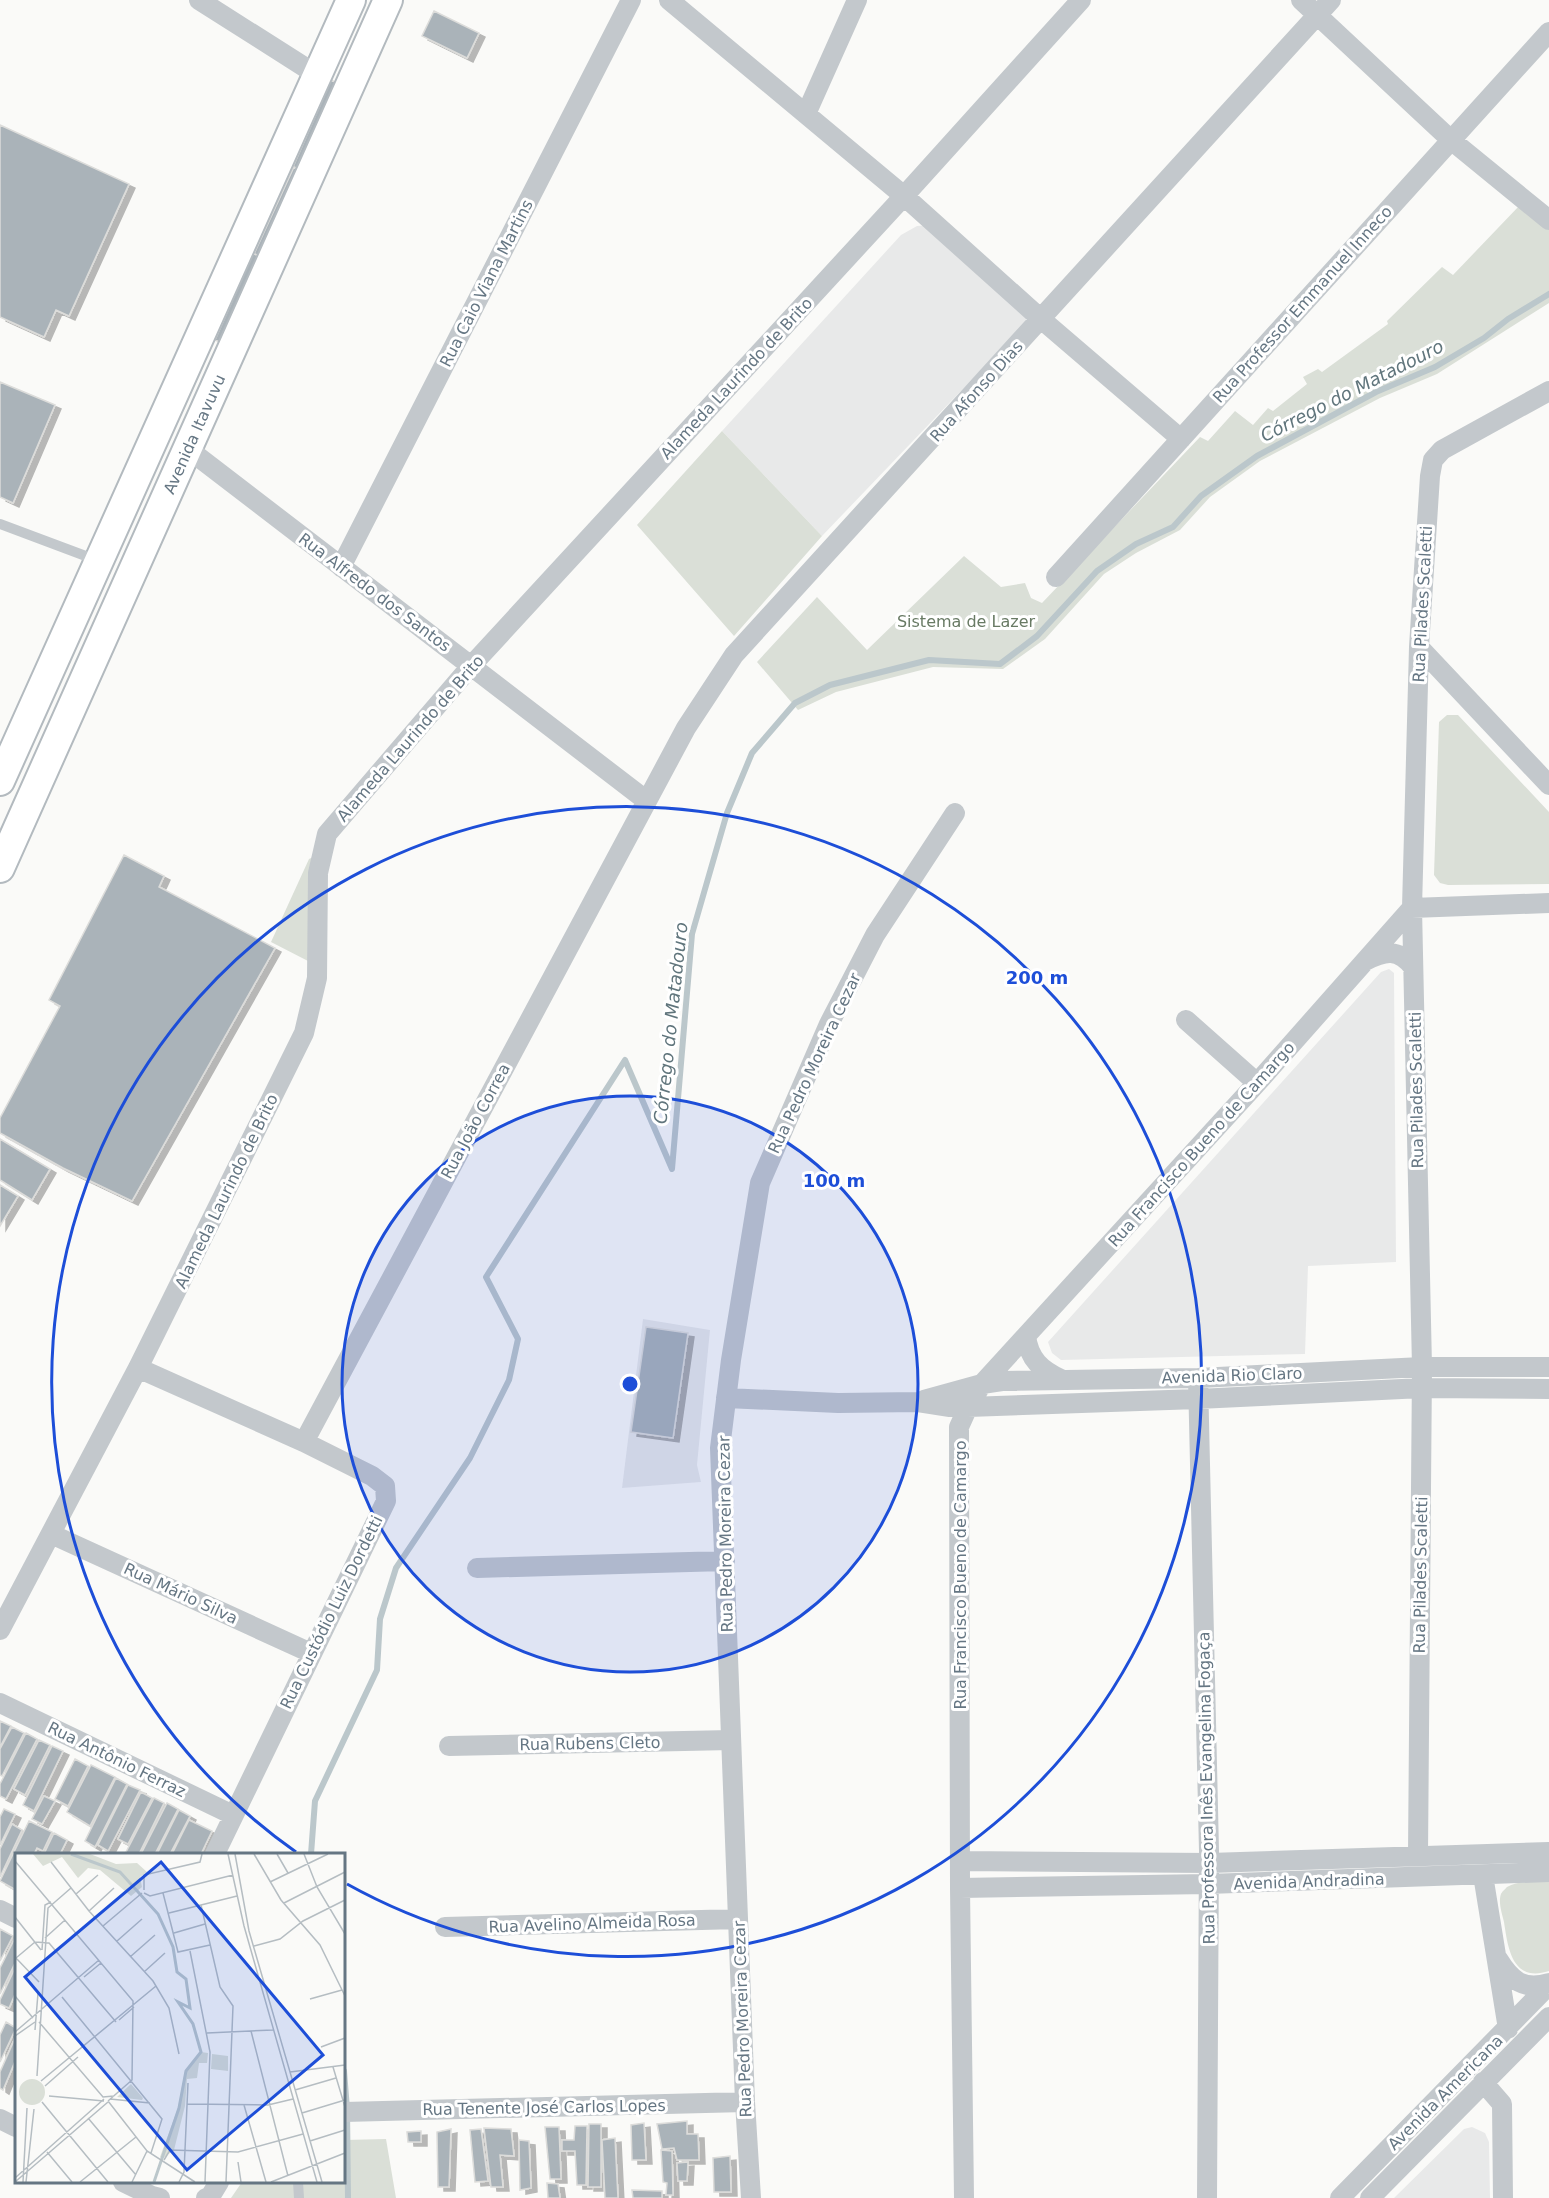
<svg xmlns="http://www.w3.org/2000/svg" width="1549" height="2198" viewBox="0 0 1549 2198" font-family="'DejaVu Sans',sans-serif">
  <defs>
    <filter id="shadow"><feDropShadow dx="6" dy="4" stdDeviation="0" flood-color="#0004"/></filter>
  </defs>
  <rect width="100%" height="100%" fill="#fafaf8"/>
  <path fill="#e8e9e9" d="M930 225 1027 317 1024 325 822 536 722 431 901 235 917 226Z
    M1389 969 1394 973 1396 1262 1308 1266 1305 1354 1061 1360 1052 1353 1048 1342 1381 972Z
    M643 1319 710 1330 697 1465 701 1482 622 1488Z
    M1472 2127 1485 2133 1489 2142 1490 2198H1394L1464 2129Z"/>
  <path fill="#dadfd7" d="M1520 205 1549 229V303L1437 374 1380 398 1260 461 1210 497 1180 530 1136 553 1104 574 1045 639 1003 669 933 667 836 692 798 710 757 662 817 597 867 650 964 556 1001 587 1025 583 1031 598 1042 603 1200 437 1208 441 1235 411 1253 425 1268 408 1273 411 1307 384 1303 377 1318 369 1322 372 1388 324 1387 321 1442 267 1453 275Z
    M722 431 822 536 734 636 637 525Z
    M1447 715H1458L1549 812V884L1448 885 1440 883 1434 875 1439 722Z
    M313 857 308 961 271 942 309 859Z
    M1549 1882V1971C1512 1983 1508 1948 1504 1922 1502 1914 1498 1902 1501 1894 1501 1893 1506 1888 1507 1887 1518 1880 1537 1882 1549 1882Z
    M386 2139 396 2198H231L242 2182H344V2140Z"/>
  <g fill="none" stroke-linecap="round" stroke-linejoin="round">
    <path stroke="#bbc7cb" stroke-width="6" d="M311 1854 315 1801 377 1670 380 1619 396 1568 470 1458 509 1380 518 1339 486 1277 625 1060 672 1169 692 934 727 813 752 753 795 703 830 685 929 660 1000 664 1037 636 1097 571 1136 544 1173 527 1201 496 1257 456 1376 392 1435 367 1484 338 1508 319 1549 294
      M344 2071 347 2109 348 2198"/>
  </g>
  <path fill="#aab3b9" stroke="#dcdcda" stroke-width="1.5" filter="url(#shadow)" d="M434 11 479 33 467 58 422 36Z
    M331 80 341 85 303 171 293 167Z
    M0 125 129 184 69 316 56 310 44 337 0 317Z
    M294 167 301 170 262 257 254 254Z
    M253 253 263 258 225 344 215 340Z
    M0 382 55 405 13 503 0 497Z
    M124 855 164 876 159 887 275 948 132 1201 63 1168 0 1133V1118L60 1006 49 1000Z
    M0 1139 50 1169 32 1200 0 1180Z
    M0 1185 18 1196 0 1226Z
    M646 1327 688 1333 673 1438 631 1432Z
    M0 1721 11 1726 0 1747Z
    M12 1727 24 1733 2 1776 0 1775V1749Z
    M26 1733 37 1739 6 1799 0 1796V1784Z
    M39 1740 50 1745 25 1795 14 1789Z
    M52 1746 63 1751 34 1811 23 1805Z
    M75 1759 88 1766 68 1806 55 1799Z
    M91 1765 115 1777 90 1826 67 1812Z
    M116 1778 127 1784 95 1847 85 1841Z
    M128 1785 140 1790 108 1851 98 1845Z
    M141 1792 152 1798 128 1844 118 1839Z
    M44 1796 55 1801 42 1824 32 1819Z
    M154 1798 164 1803 139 1854H125Z
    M167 1803 178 1809 155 1854H141Z
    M4 1809 15 1814 0 1845V1817Z
    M179 1810 190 1816 170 1854H157Z
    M189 1820 212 1831 201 1854H172Z
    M29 1821 52 1832 43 1851 37 1848 34 1854H16V1890L0 1881Z
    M12 1824 22 1830 0 1877V1849Z
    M54 1833 67 1840 60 1854H44Z
    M0 1929 13 1936 0 1961Z
    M16 1936V1961L0 1994V1968Z
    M16 1966V1992L9 2008 0 2004V2000Z
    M6 2022 16 2028 0 2062V2035Z
    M16 2036V2059L3 2090 0 2088V2072Z
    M687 2121V2134H698L699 2160H677L674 2148 662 2149 657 2124Z
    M644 2123 646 2160H632L631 2125Z
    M589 2124H601V2187H588Z
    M575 2126H587L586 2185H577L575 2151H562V2140H574Z
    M545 2127H559L561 2179H550Z
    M484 2128 511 2129 514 2156 500 2155 503 2187H491Z
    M451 2129 449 2187H438L437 2132Z
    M481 2129 488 2181 475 2182 470 2130Z
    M421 2131V2142H408L407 2132Z
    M615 2138 618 2198H605L602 2140Z
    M519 2140 529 2141 531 2188 520 2190Z
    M661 2150 672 2151 673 2195H666L667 2183 663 2182Z
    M730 2156 731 2192H714L713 2158Z
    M688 2162 687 2181H678L677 2163Z
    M547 2183 558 2184 560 2198H548Z
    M632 2190 662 2191V2198H633Z"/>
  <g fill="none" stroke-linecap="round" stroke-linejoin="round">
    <defs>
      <path id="secondary" d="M0 781 351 0
        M0 868 388 0"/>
    </defs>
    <use href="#secondary" stroke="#b3babf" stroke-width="32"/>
    <path stroke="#c3c8cc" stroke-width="10" d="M0 524 99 561
      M298 2182 299 2198"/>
    <path stroke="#c3c8cc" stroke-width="20" d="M199 0 317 75
      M669 0 904 196 1041 319 1181 439
      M1301 0 1451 140 1549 220
      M806 114 857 0
      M188 449 647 801
      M341 567 631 0
      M1056 577 1549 32
      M1419 647 1549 785
      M1365 961C1385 951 1398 948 1413 967
      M1186 1020 1257 1083
      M1026 1336C1029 1359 1041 1370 1061 1379
      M138 1368 304 1442 372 1476 385 1486 386 1501 215 1854
      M1198 1378 1209 1851 1207 2198
      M726 1398 838 1403 918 1402 950 1407H968L1198 1399 1422 1388 1549 1389
      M924 1400 982 1384 1002 1381 1198 1378 1422 1367H1549
      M304 1442 686 728 734 655 1331 0
      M51 1534 311 1653
      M477 1568 725 1561
      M0 1630 138 1368 304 1033 317 978 318 873 327 834 471 666 904 196 1081 0
      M0 1703 233 1815
      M449 1746 731 1740
      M1418 1855 1422 1367 1412 908 1419 647 1430 476 1433 460 1442 450 1549 391
      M961 1861 1209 1863 1549 1852
      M1483 1875 1508 2029
      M960 1888 1208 1884 1549 1872
      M0 1910 16 1918
      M445 1927 738 1919
      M1498 1959C1511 1980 1523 1991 1549 1983
      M1483 2082 1502 2104 1503 2198
      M344 2112 745 2102
      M0 2119 16 2127
      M123 2182 152 2196 160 2198
      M206 2198 210 2197 219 2182
      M751 2198 745 2102 720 1448 731 1360 760 1183 829 1024 875 935 955 813
      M964 2198 960 1888 959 1427 968 1407 982 1384 1257 1083 1412 908 1549 903
      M1340 2198 1549 1985
      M1370 2198 1549 2017"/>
    <use href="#secondary" stroke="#fff" stroke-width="28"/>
  </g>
  <circle cx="630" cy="1384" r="288" fill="#1d4ed8" fill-opacity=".12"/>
  <g fill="none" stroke="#1d4ed8" stroke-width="3">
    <circle cx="630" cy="1384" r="288"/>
    <path d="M296 1852A575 575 0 1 1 347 1884"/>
  </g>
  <g text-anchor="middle" stroke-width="6" stroke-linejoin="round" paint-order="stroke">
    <g font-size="16" fill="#657683" stroke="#fff">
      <text transform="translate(486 283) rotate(-63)" y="6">Rua Caio Viana Martins</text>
      <text transform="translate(1302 304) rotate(-48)" y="6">Rua Professor Emmanuel Inneco</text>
      <text transform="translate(736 378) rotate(-47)" y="6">Alameda Laurindo de Brito</text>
      <text transform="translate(976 391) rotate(-48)" y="6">Rua Afonso Dias</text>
      <text transform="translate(194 434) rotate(-66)" y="6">Avenida Itavuvu</text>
      <text transform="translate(375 592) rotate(37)" y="6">Rua Alfredo dos Santos</text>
      <text transform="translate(1422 604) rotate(-87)" y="6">Rua Pilades Scaletti</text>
      <text transform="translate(410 738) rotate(-49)" y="6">Alameda Laurindo de Brito</text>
      <text transform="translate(814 1063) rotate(-65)" y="6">Rua Pedro Moreira Cezar</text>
      <text transform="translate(1416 1090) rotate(-91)" y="6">Rua Pilades Scaletti</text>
      <text transform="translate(475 1121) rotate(-62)" y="6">Rua João Correa</text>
      <text transform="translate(1201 1144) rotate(-48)" y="6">Rua Francisco Bueno de Camargo</text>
      <text transform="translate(226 1191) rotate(-64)" y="6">Alameda Laurindo de Brito</text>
      <text transform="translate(1232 1375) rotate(-2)" y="6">Avenida Rio Claro</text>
      <text transform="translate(725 1534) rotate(-91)" y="6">Rua Pedro Moreira Cezar</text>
      <text transform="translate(960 1575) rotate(-90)" y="6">Rua Francisco Bueno de Camargo</text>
      <text transform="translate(1420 1575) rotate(-89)" y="6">Rua Pilades Scaletti</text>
      <text transform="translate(181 1593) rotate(25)" y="6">Rua Mário Silva</text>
      <text transform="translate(331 1612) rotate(-64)" y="6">Rua Custódio Luiz Dordetti</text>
      <text transform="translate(590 1743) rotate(-1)" y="6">Rua Rubens Cleto</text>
      <text transform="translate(117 1759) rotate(26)" y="6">Rua Antônio Ferraz</text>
      <text transform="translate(1206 1788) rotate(-91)" y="6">Rua Professora Inês Evangelina Fogaça</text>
      <text transform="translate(1309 1881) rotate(-2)" y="6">Avenida Andradina</text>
      <text transform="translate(592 1923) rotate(-2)" y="6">Rua Avelino Almeida Rosa</text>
      <text transform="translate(742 2019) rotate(-92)" y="6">Rua Pedro Moreira Cezar</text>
      <text transform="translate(1445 2092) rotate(-45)" y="6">Avenida Americana</text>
      <text transform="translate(544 2107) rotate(-1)" y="6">Rua Tenente José Carlos Lopes</text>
    </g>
    <g font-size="16" fill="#687a64" stroke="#fff">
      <text x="966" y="627">Sistema de Lazer</text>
    </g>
    <g font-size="18" font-style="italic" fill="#60757c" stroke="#fff">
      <text transform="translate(1352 391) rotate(-27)" y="6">Córrego do Matadouro</text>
      <text transform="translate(671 1023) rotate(-84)" y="6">Córrego do Matadouro</text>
    </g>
  </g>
  <g transform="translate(15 1853)">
    <rect width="330" height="330" fill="#fafaf8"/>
    <path d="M18 1H75L101 11 122 10 132 19 125 24 127 34 116 43 85 17 73 15 63 25 47 4 28 13ZM186 199 193 200 192 210H184L182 225 172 226 170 253 159 297 147 306 145 304 163 255 170 218ZM197 201 213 203V218L196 216ZM4 239a13 13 0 1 1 26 0a13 13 0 1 1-26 0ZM116 231 128 245 127 247 102 244Z" fill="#dadfd7"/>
    <path fill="none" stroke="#bbc7cb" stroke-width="3" d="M56 1 105 19 143 61 158 94 162 119 171 126 175 155 163 149 178 171 186 199 171 218 164 255 139 329"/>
    <path fill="none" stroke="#b5bdc2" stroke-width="1.5" d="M213 1 229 73 302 329M220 1 234 78 307 329M239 1 266 47 305 92 330 143M262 1 273 20M289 1 302 34 330 81M0 8 118 148 117 227 93 248M36 9 74 58 138 128 154 155 164 201M255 29 313 1M129 37V22L185 9 187 1M129 40 135 43 218 22M148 40 163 99 195 92M61 41 83 22M269 50 330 19M186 52 205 134 218 153 211 329M74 58 99 35M154 60 222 43M0 64 26 97M88 73 127 40M159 80 190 71M30 85 50 67M102 88 127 66M20 89 34 90 101 169M239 93 265 86 288 68 330 47M27 97 30 52 36 49M175 98 195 199 190 329M0 104 24 129M115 104 140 82M1 105 20 89M129 119 150 100M69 124 86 110M0 143 18 165M47 144 147 266 136 300M295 146 327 137M104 167 119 154M24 169 88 244 99 243M20 177 23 140M236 178 273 323M0 179 84 107M192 180 258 177M0 183 20 169M306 194 330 185M318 214 330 254M275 219 330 212M22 223 33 55 56 35M26 228 141 133M30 233 63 204M280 237 321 225M34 243 89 248M95 246 135 250M93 248 132 298 180 329M27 249 93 329M172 251 253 252 278 246M229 252 251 329M287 260 330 247M73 265 121 322M295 288 330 277M32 299 57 329M149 307 155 297 223 299 288 281M223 309 226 329M0 325 89 246M0 329 93 249M8 329 12 255M11 329 19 256M65 329 121 284M117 329 132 298M164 329 169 319 173 230M256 329 330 300"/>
    <path fill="#1d4ed8" fill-opacity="0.15" stroke="#1d4ed8" stroke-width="3" d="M146 9 308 202 172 317 10 124Z"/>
    <rect width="330" height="330" fill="none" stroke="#657683" stroke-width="3"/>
  </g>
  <circle cx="630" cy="1384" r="9" fill="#1d4ed8" stroke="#fff" stroke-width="3"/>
  <g font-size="18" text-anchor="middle" font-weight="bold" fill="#1d4ed8" stroke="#fff" stroke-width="6" stroke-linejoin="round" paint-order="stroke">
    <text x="1037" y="984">200 m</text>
    <text x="834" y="1187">100 m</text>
  </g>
</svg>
